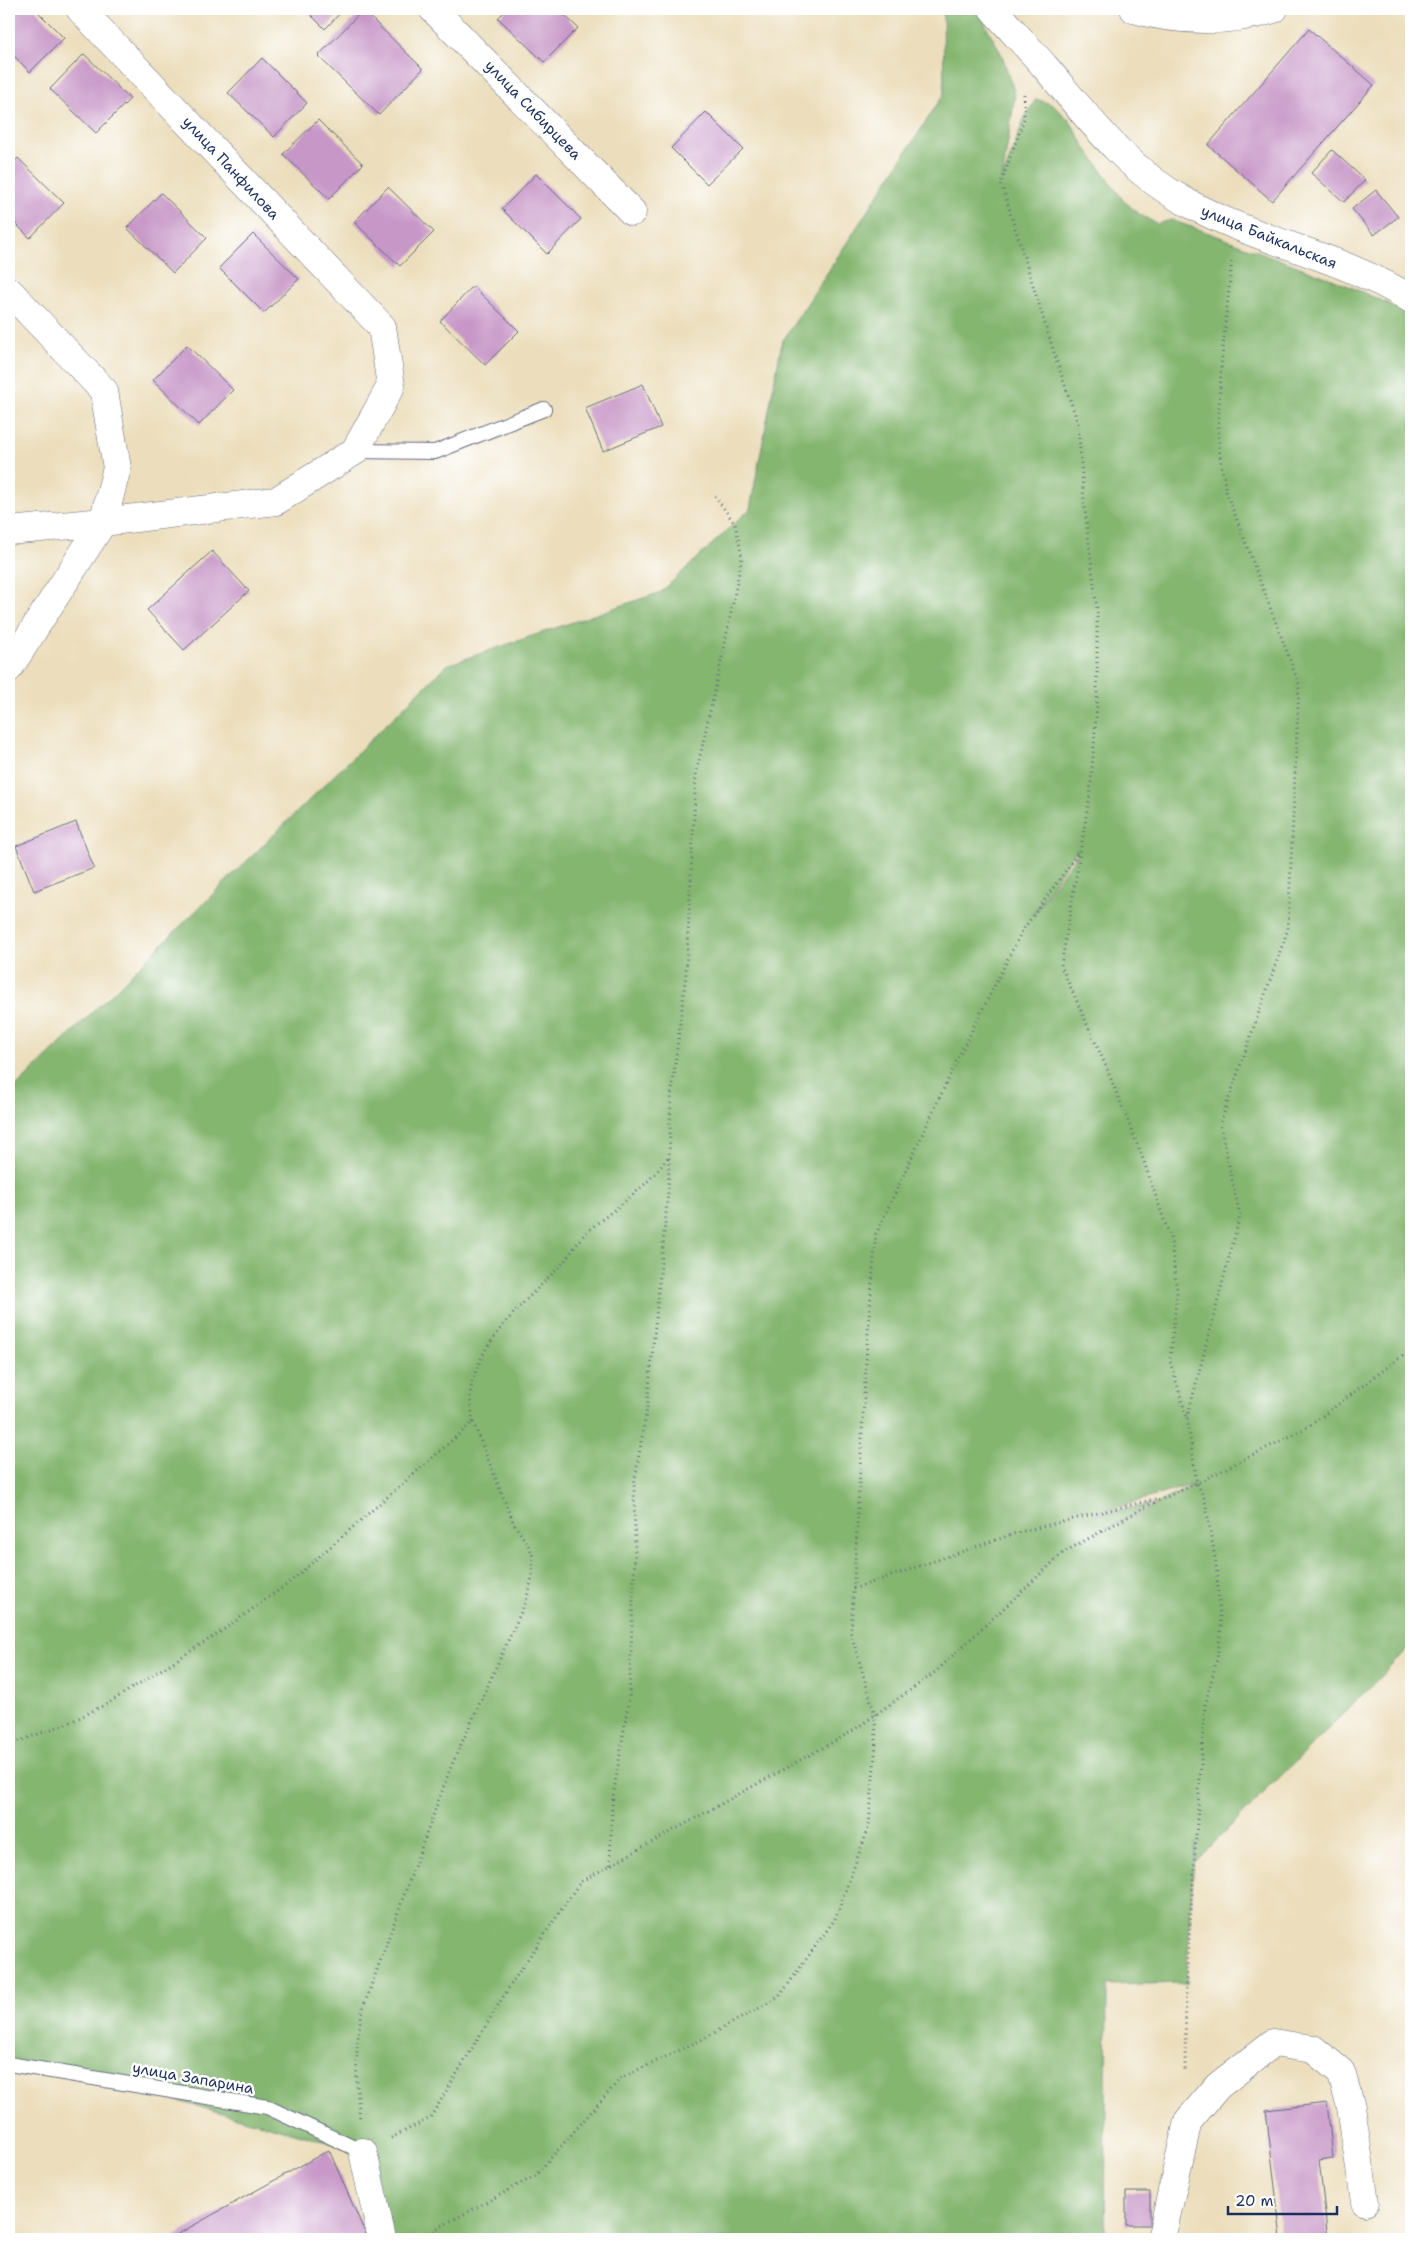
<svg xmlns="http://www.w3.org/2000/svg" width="1420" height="2248" viewBox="0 0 1420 2248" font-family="'Shantell Sans',sans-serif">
  <rect width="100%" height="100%" fill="#fff"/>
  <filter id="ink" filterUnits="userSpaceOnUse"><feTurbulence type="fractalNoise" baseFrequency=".02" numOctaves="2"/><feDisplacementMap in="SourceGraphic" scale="10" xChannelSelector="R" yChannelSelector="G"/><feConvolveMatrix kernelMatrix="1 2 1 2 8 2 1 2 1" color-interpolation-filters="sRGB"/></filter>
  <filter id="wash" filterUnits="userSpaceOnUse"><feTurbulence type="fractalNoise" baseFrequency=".0096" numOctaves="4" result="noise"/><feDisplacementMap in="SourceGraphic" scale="20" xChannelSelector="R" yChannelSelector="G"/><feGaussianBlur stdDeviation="1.12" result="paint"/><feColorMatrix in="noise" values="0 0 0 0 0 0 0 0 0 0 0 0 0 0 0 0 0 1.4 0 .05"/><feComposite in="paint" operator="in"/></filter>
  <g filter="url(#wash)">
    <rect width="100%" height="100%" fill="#ecdebc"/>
    <path fill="#84b670" stroke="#507267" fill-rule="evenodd" d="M943 9H977L1002 55 1015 94 1002 180 1024 119 1036 99 1053 105 1070 121 1085 147 1123 200 1139 214 1157 224 1171 220 1212 234 1337 281 1391 305 1411 317V1646L1196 1861 1195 1843 1186 1983 1107 1985 1105 2239H381L363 2152 99 2079 9 2064V1094L447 665 661 592 750 509 782 342 944 94ZM1077 849 1076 856 1033 915V914ZM1194 1484V1485L1095 1535 1151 1504 1089 1516Z"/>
    <g id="blocks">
      <path fill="#c797c7" d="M9 9H35L64 38 30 72 9 51Z
        M305 9H344L325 29Z
        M507 9H558L578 28 544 62 498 18Z
        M363 10 423 69 379 115 318 56Z
        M1309 29 1374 85 1272 201 1208 145Z
        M84 54 130 99 96 133 50 89Z
        M262 58 307 103 274 137 228 93Z
        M706 112 743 149 707 184 671 148Z
        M318 120 363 164 329 199 283 154Z
        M1332 150 1365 180 1344 202 1311 173Z
        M18 158 64 203 30 238 9 217V168Z
        M536 174 581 219 547 254 502 209Z
        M388 187 434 232 400 266 354 222Z
        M1376 190 1398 217 1374 235 1352 209Z
        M161 193 207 238 173 273 127 228Z
        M253 234 299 279 264 313 219 268Z
        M473 286 519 331 485 365 440 321Z
        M187 345 233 390 199 425 153 380Z
        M643 384 661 427 603 451 585 408Z
        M212 551 249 591 184 650 147 610Z
        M76 822 94 868 34 891 16 846Z
        M1327 2103 1333 2158 1319 2160 1328 2239H1281L1266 2110Z
        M329 2150 366 2235 359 2239H169Z
        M1126 2192H1150V2225H1126Z"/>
    </g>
  </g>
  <g filter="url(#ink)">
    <use href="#blocks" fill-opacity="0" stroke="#646c7f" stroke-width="1"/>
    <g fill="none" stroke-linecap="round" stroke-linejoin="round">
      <defs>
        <path id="service" d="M355 451 435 452 544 409
          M9 2064 267 2107 363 2152"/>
        <path id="minor" d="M433 9 632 212
          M993 9C1010 29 1029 48 1046 68 1089 119 1128 171 1188 203 1259 242 1342 256 1411 299
          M1134 9C1178 22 1230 23 1274 9
          M9 291 104 391 117 468 103 522 9 668
          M9 531 103 522 276 501 355 451 391 386 382 327 80 9
          M363 2152 382 2239
          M1161 2239 1188 2121 1218 2086 1273 2043 1313 2049 1341 2072 1351 2107 1365 2202"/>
      </defs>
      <use href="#service" stroke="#646c7f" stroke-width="16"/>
      <use href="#minor" stroke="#646c7f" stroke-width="29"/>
      <path stroke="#646c7f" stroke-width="3" stroke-dasharray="1 4" stroke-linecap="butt" d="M1024 94V119L1001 183 1056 359 1078 423 1084 502 1097 609V706L1090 794 1061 966 1105 1064 1142 1156 1171 1240 1177 1292 1170 1361 1187 1418 1197 1483 1205 1500 1216 1564 1221 1627 1217 1659 1205 1705 1186 1983 1185 2073
        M1187 1418 1240 1216 1220 1124 1288 929 1299 684 1226 491C1224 477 1220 461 1219 446 1217 384 1226 321 1232 259
        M473 1422C472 1411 469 1399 471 1388 481 1336 528 1300 562 1264 571 1254 578 1240 588 1231 616 1207 647 1188 668 1157
        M853 1589 1016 1533 1159 1498
        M9 1745 71 1722 110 1702 216 1635 289 1583 473 1422 514 1524 528 1545 533 1556 532 1578 526 1601 450 1769 363 2008C354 2046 356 2082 360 2120
        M610 1865 612 1804 629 1699 635 1552 634 1484 647 1408 668 1193 671 1098 686 974 696 774 723 653 742 557 735 524 715 496
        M391 2138 430 2118 511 1984 580 1882 851 1732 933 1674 1064 1552 1151 1504 1197 1483 1308 1427 1411 1349
        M427 2239 436 2229 535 2176 621 2078 701 2040 779 1997 835 1919 869 1826 876 1742 875 1715 851 1633 867 1344 876 1234 959 1056 1022 931 1079 852"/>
      <use href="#service" stroke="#fff" stroke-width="14"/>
      <use href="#minor" stroke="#fff" stroke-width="28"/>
    </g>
  </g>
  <g text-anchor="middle" stroke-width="5" stroke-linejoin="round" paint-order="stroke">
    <g font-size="15" fill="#1b2f5e" stroke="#fff">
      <text transform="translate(533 110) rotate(46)" y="5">улица Сибирцева</text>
      <text transform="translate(231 168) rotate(47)" y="5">улица Панфилова</text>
      <text transform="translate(1269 237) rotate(22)" y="5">улица Байкальская</text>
      <text transform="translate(193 2078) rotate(10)" y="5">улица Запарина</text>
    </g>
  </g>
  <rect width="1420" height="2248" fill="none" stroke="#fff" stroke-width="30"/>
  <path d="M1228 2206v8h109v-8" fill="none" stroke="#1b2f5e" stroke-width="2.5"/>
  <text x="1235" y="2206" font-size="15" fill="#1b2f5e" stroke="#ffffff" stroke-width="4" paint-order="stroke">20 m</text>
</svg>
